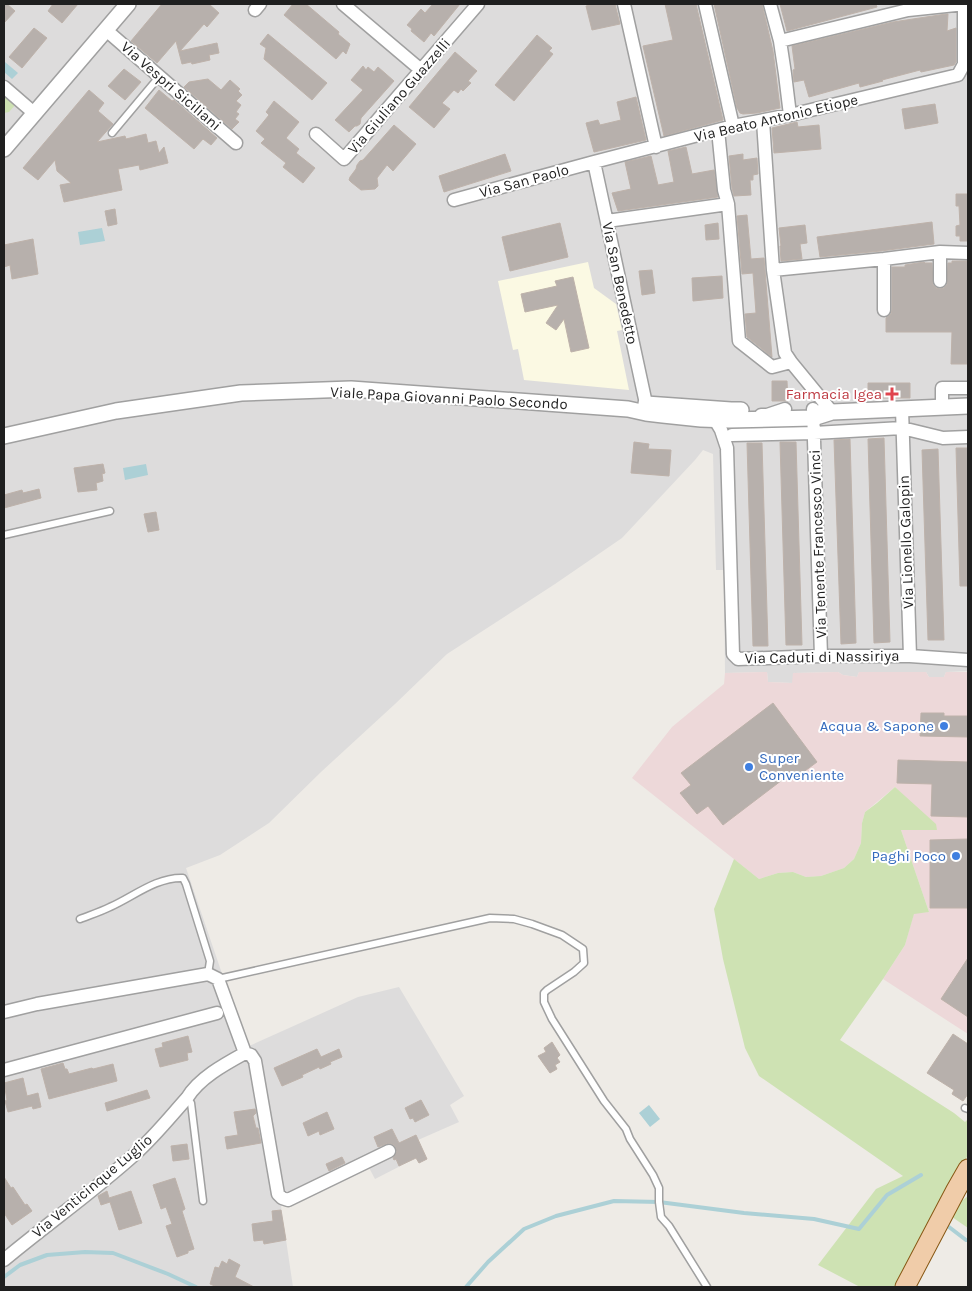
<svg xmlns="http://www.w3.org/2000/svg" width="972" height="1291" viewBox="0 0 972 1291" font-family="Karla,sans-serif">
  <rect width="100%" height="100%" fill="#eeebe6"/>
  <path fill="#dddcdc" d="M4 4H968V671L946 672 944 677H929L926 672H859L857 677 843 675 838 672 793 673V683L768 682 767 672 725 673 724 570H716L713 454 703 450 695 460 622 538 555 584 447 654 395 704 321 772 269 823 220 855 186 868 247 1047 358 997 399 987 464 1096 450 1105 459 1122 418 1140 427 1159 419 1163 416 1158 375 1179 367 1164 281 1206 293 1287H4Z"/>
  <path fill="#edd8d9" d="M767 672 768 682 792 683 793 673 838 672 843 675 857 677 859 672H926L929 677H944L946 672H968V1034L883 979 905 945 914 913 929 912 901 830H937L895 787 865 812 862 823 861 843 854 859 844 868 821 876 806 877 793 872 778 873 759 879 632 778 672 727 724 684 725 673Z"/>
  <path fill="#fbf9e3" d="M588 262 594 288 616 304 622 330 617 331 629 390 524 380 518 349 513 350 498 281Z"/>
  <path fill="#cee2b3" d="M4 93 16 104 9 112 4 113Z
    M895 787 936 824 937 830H901L929 912 914 914 905 945 883 979 840 1040 954 1113 965 1122 968 1119V1155L895 1287H860L818 1265 876 1189 903 1176 759 1076 745 1048 723 959 714 909 734 859 759 879 778 873 793 872 806 877 821 876 844 868 854 859 861 843 862 823 865 812 877 803Z
    M968 1196V1228L952 1217 960 1202Z"/>
  <path fill="#acd0d6" d="M5 62 18 73 12 79 4 72V64Z
    M102 228 105 241 80 245 78 232Z
    M146 464 148 475 125 480 123 468Z
    M649 1105 660 1119 650 1127 639 1113Z"/>
  <g fill="none" stroke-linecap="round" stroke-linejoin="round">
    <path stroke="#acd0d6" stroke-width="4" d="M949 1227 966 1240
      M4 1277 20 1265 47 1255 85 1252 113 1253 168 1274 196 1287
      M466 1287 488 1262 524 1229 556 1216 614 1201 659 1202 744 1213 814 1219 859 1229 887 1195 921 1175"/>
  </g>
  <path fill="#b7b0ac" stroke="#beb2aa" d="M4 4H7L15 11 4 23Z
    M53 4H78L62 23 48 11Z
    M162 4H209L219 13 207 27 204 24 180 51 217 43 219 53 209 55 210 60 192 64 191 62 182 64 176 41 157 63 131 41Z
    M293 4H306L339 32 338 34 350 44 346 54 343 51 336 59 284 15Z
    M433 4H460L434 36 431 33 424 42 411 31 412 29 407 25 421 9 425 13Z
    M594 4H615L620 24 592 30 586 6Z
    M665 4H696L723 120 664 136 643 46 673 40Z
    M714 4H762L773 51 780 108 757 113 743 114 740 113 737 108Z
    M780 4H876L877 7 787 31Z
    M946 14H948L947 31 956 28V62L954 65 921 72 920 70 882 80 883 81 860 87 859 83 809 97 804 80 794 82 793 70 795 69 792 46 893 22Z
    M34 28 47 38 22 68 9 57Z
    M268 34 327 83 312 100 264 59 266 48 260 44Z
    M537 35 552 48 549 51 553 54 514 101 495 85Z
    M455 52 477 71 468 81 471 83 463 91 461 89 458 93 454 90 442 103 450 109 434 128 409 107Z
    M363 66 366 70 368 67 374 72 378 67 394 81 361 118 360 124 357 126H355L349 132 335 120 363 90 351 80Z
    M124 69 141 82 125 100 108 86Z
    M208 79 221 90 230 80 240 89 238 91 242 95 236 101 241 105 236 112 239 114 235 119 239 122 232 129 184 87 189 82Z
    M89 90 104 103 98 111 113 124 97 142 125 136 126 139 146 134 148 143 156 141 159 153 164 147 168 163 140 170 139 165 118 169 122 190 64 202 60 185 71 183 57 171 55 160 38 180 23 168Z
    M159 90 172 101 174 100 217 138 211 145 203 139 194 149 145 108Z
    M636 97 646 140 594 152 586 123 598 120 600 125 621 120 617 102Z
    M274 101 299 122 286 138 299 149 296 153 315 168 303 183 283 167 286 163 261 143 265 139 256 131 269 115 266 112Z
    M935 104 938 123 905 129 902 109Z
    M797 122 798 127 819 125 821 149 774 153 772 128Z
    M394 125 416 144 393 171 387 165 377 178 378 186 375 189 361 190 351 182 349 180 350 177 356 169 357 165 360 161 363 160Z
    M686 147 692 174 714 170 718 197 618 211 612 193 631 189 625 162 651 156 658 185 674 182 668 151Z
    M505 154 511 171 444 192 439 176Z
    M743 154V160L757 158 758 174 753 175V180H750L751 195 734 196 732 188 729 156Z
    M956 194H968V241H960V236H956V226L960 225 959 206H956Z
    M115 209 117 224 108 226 105 211Z
    M747 215 751 259 764 258 772 357 747 337 745 314 756 313 753 273 742 274 737 216Z
    M932 222 934 244 881 251 820 257 817 237Z
    M560 223 568 257 510 271 502 237Z
    M718 223 719 239 706 240 705 225Z
    M805 225 807 243 800 244 802 259 781 261 780 246H781L779 228Z
    M33 239 38 274 12 279 10 265 4 267V245Z
    M952 261H968V364H951L952 332H886V318L891 314 892 310V267H905V265L924 262 925 263H932L933 285 936 288 940 289 944 288 947 285 948 263H952Z
    M652 270 655 293 642 295 639 271Z
    M722 276 723 298 693 301 692 278Z
    M573 277 589 348 571 352 564 319 556 330 546 323 558 305 525 312 521 294 557 286 555 281Z
    M772 381H787L788 401H772Z
    M868 383H910V398H868Z
    M884 438 890 642 874 643 868 439Z
    M850 439 856 643 841 644 834 440Z
    M634 442 649 444 648 449 671 450 669 476 631 473Z
    M780 442H796L802 645H786Z
    M747 443H762L768 646H753Z
    M956 448H968V586H960Z
    M938 449 944 640H928L922 450Z
    M103 464 105 473 102 474 103 481 96 483 97 490 78 492 74 468Z
    M39 489 41 498 4 508V495L22 490 23 493Z
    M156 512 159 530 148 532 144 514Z
    M773 703 817 762 794 779 790 774 723 825 708 806 697 814 680 793 691 785 681 773Z
    M921 713H944V716H968V737L920 736Z
    M898 760 968 762V817L931 816 932 784 897 783Z
    M968 839V908H930V840Z
    M968 958V1017L941 999Z
    M953 1034 968 1044V1094L963 1101 952 1094 954 1090 927 1073Z
    M188 1036 192 1052 187 1053 188 1060 160 1067 155 1049 163 1047 162 1043Z
    M552 1042 560 1055 557 1058 560 1062 555 1065 557 1069 550 1073 538 1056 546 1052 544 1048Z
    M317 1049 321 1057 339 1049 342 1057 330 1062 331 1064 320 1069 319 1067 302 1075 303 1077 282 1086 274 1068Z
    M63 1063 65 1069H67L69 1074 92 1068 93 1069 113 1064 117 1081 49 1099 41 1069Z
    M23 1078 27 1096 38 1093 41 1107 33 1109 32 1106 8 1112 5 1101 7 1100 4 1083Z
    M147 1090 150 1098 107 1111 105 1103Z
    M421 1100 429 1115 415 1122 413 1118 410 1119 405 1108Z
    M255 1109 256 1113 253 1116 256 1128H258L261 1143 227 1149 225 1137 238 1135 234 1112Z
    M327 1112 334 1129 320 1135 319 1131 308 1136 303 1123Z
    M392 1129 399 1143 416 1135 427 1159 419 1163 416 1158 399 1166 396 1159 394 1160 393 1158 397 1152 396 1148 394 1145 389 1143 378 1147 374 1137Z
    M187 1144 189 1159 173 1161 171 1146Z
    M342 1157 345 1163 329 1171 326 1164Z
    M4 1177 11 1188 13 1187 25 1205 27 1204 32 1211 12 1225 4 1213Z
    M175 1178 185 1209 182 1211 194 1249 188 1251V1253L177 1257 166 1226 172 1224 166 1207 161 1209 153 1185Z
    M107 1191 109 1198 131 1191 142 1223 119 1230 110 1202 101 1205 98 1196Z
    M281 1210 286 1240 264 1244 263 1240 254 1241 252 1224 273 1221 272 1211Z
    M229 1259 240 1265 235 1277 254 1287H217L210 1284 215 1267 219 1268 222 1261 227 1264Z"/>
  <g fill="none" stroke-linecap="round" stroke-linejoin="round">
    <defs>
      <path id="service" d="M112 133 159 77
        M4 535 110 511
        M80 919C90 915 100 912 110 907 133 897 156 877 183 878L186 884 210 961 208 974
        M218 979 490 918 514 919 532 924 562 935 583 949 584 963 574 972 547 990 544 993V1002L552 1019 604 1101 626 1129 630 1139 653 1175 659 1188V1202L661 1217 669 1226 707 1287
        M187 1098 191 1103 203 1201
        M965 1108 968 1109"/>
      <path id="minor" d="M343 4 421 70
        M624 4 656 147
        M705 4 733 126
        M770 4 780 41 785 74 790 115
        M255 10 260 4
        M106 30 236 143
        M780 41 908 10 965 4
        M4 87 34 113
        M763 121 773 270 785 353 791 362 832 412
        M718 130 724 190 728 204 739 341 772 367 791 362
        M316 134 344 159 478 4
        M594 162 645 399 646 413
        M454 200 594 162 733 126 790 115 958 75 964 64V4
        M607 221 728 204
        M884 259V310
        M773 270 884 259 940 252 968 253
        M940 281V252
        M942 408V388H968
        M813 409 821 656
        M902 409 910 656
        M761 415H767L785 409
        M715 420 721 430 727 448 733 654 738 659 821 656H910L968 660
        M732 435 814 433 902 428 943 438 968 437
        M4 1012 37 1004 208 974 218 979 245 1053
        M4 1070 217 1013
        M4 1260C47 1224 93 1192 135 1154 154 1137 170 1117 187 1098 199 1078 225 1064 245 1053L251 1055 255 1061 278 1194 282 1198 288 1200 389 1151"/>
      <path id="tertiary" d="M4 149 128 4
        M646 404 731 410H741
        M823 411 832 412 968 406
        M4 436 116 411 241 393 351 389 628 409 646 413 663 415 701 419 729 420 813 418 832 412"/>
      <path id="primary" d="M905 1287 956 1190 968 1169"/>
    </defs>
    <use href="#service" stroke="#a0a0a0" stroke-width="9"/>
    <use href="#minor" stroke="#a0a0a0" stroke-width="15"/>
    <use href="#tertiary" stroke="#a0a0a0" stroke-width="18"/>
    <use href="#primary" stroke="#875713" stroke-width="21"/>
    <use href="#service" stroke="#fff" stroke-width="6"/>
    <use href="#minor" stroke="#fff" stroke-width="12"/>
    <use href="#tertiary" stroke="#fff" stroke-width="15"/>
    <use href="#primary" stroke="#f0cca9" stroke-width="19"/>
  </g>
  <path fill="#e0444e" stroke="#fff" stroke-width="2" d="M889.5 386.5h5v5h5v5h-5v5h-5v-5h-5v-5h5z"/>
  <g fill="#3f7fe0" stroke="#fff" stroke-width="2">
    <circle cx="944" cy="726" r="5"/>
    <circle cx="749" cy="767" r="5"/>
    <circle cx="956" cy="856" r="5"/>
  </g>
  <g text-anchor="middle" stroke-width="4" stroke-linejoin="round" paint-order="stroke">
    <g font-size="15" fill="#1f1f1f" stroke="#fff">
      <text transform="translate(171 86) rotate(41)" y="5">Via Vespri Siciliani</text>
      <text transform="translate(399 96) rotate(-49)" y="5">Via Giuliano Guazzelli</text>
      <text transform="translate(776 118) rotate(-13)" y="5">Via Beato Antonio Etiope</text>
      <text transform="translate(524 181) rotate(-15)" y="5">Via San Paolo</text>
      <text transform="translate(620 283) rotate(78)" y="5">Via San Benedetto</text>
      <text transform="translate(449 398) rotate(3)" y="5">Viale Papa Giovanni Paolo Secondo</text>
      <text transform="translate(906 542) rotate(-92)" y="5">Via Lionello Galopin</text>
      <text transform="translate(818 544) rotate(-92)" y="5">Via Tenente Francesco Vinci</text>
      <text transform="translate(822 657) rotate(-1)" y="5">Via Caduti di Nassiriya</text>
      <text transform="translate(92 1186) rotate(-40)" y="5">Via Venticinque Luglio</text>
    </g>
    <g font-size="15" fill="#be3a42" stroke="#fff" text-anchor="end">
      <text x="882" y="399">Farmacia Igea</text>
    </g>
    <g font-size="15" fill="#366cbe" stroke="#fff" text-anchor="end">
      <text x="934" y="731">Acqua &amp; Sapone</text>
      <text x="759" y="763" text-anchor="start">Super<tspan x="759" dy="17">Conveniente</tspan></text>
      <text x="946" y="861">Paghi Poco</text>
    </g>
  </g>
  <rect width="972" height="1291" fill="none" stroke="#1f1f1f" stroke-width="10"/>
</svg>
